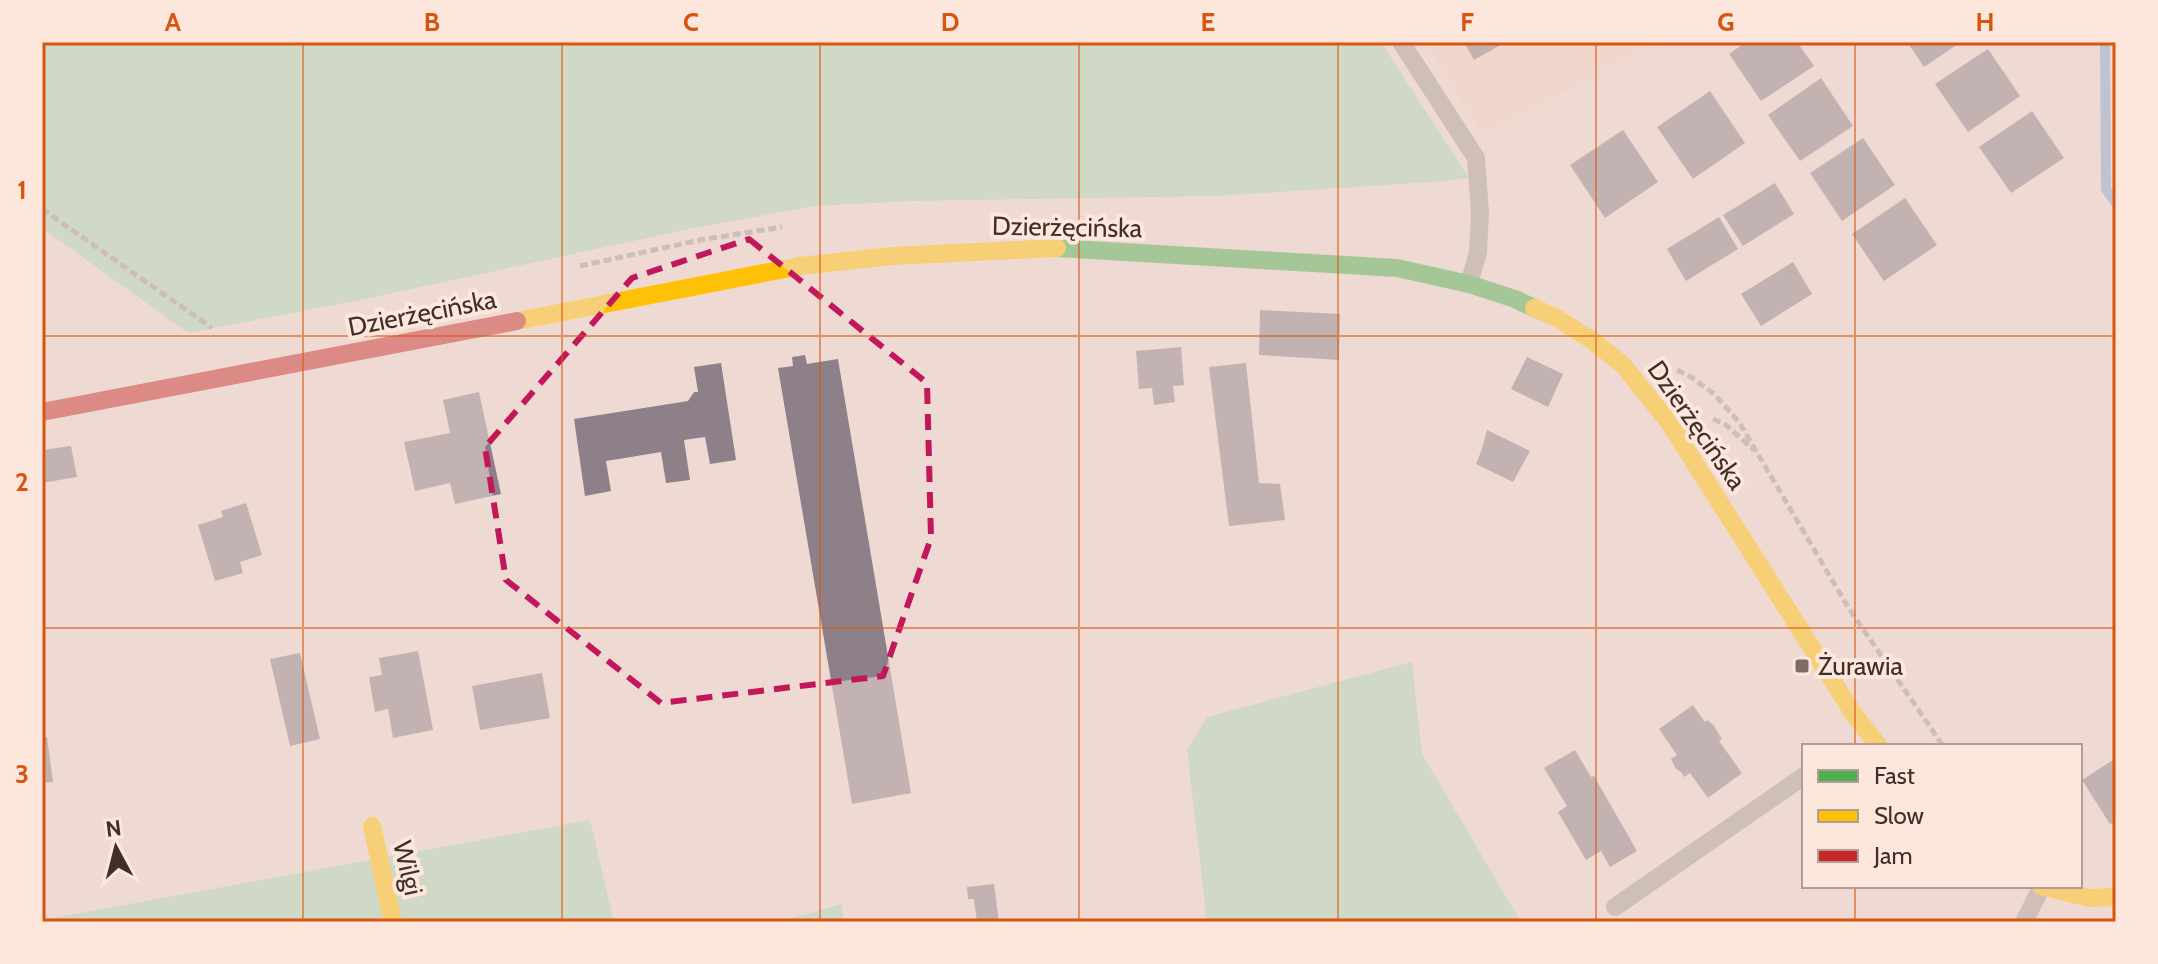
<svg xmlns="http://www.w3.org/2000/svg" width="2158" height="964" viewBox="0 0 2158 964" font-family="Cabin,sans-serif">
  <rect width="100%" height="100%" fill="#eedad2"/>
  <path fill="#f3d2c3" d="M1425 42H1660L1482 135Z"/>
  <path fill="#aad5b8" d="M42 42H1381L1469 178 1448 181 1216 196 913 201 815 206 689 229 365 299 188 333 42 228Z
    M1412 662 1422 754 1521 922H1207L1187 750 1207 717Z
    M590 820 614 922H42V920Z
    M841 904 845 922H778Z"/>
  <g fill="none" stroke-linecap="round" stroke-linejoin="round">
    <path stroke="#82a6d1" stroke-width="10" d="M2105 42 2106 189 2116 203"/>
  </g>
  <path fill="#8d8089" d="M1464 42H1506L1474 60Z
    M1746 42H1797L1814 66 1761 101 1729 54Z
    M1907 42H1961L1924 67Z
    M1988 49 2020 96 1968 132 1935 84Z
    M1821 78 1853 126 1800 161 1768 115Z
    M1710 91 1745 143 1693 179 1657 127Z
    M2032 111 2064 158 2011 193 1979 147Z
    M1623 130 1658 182 1605 218 1570 165Z
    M1863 138 1895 185 1842 221 1810 173Z
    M1775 183 1794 214 1743 246 1723 215Z
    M1905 198 1937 245 1884 281 1852 234Z
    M1719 217 1738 249 1686 281 1667 249Z
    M1793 262 1812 294 1761 326 1741 294Z
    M1260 310 1340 314 1339 360 1259 355Z
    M1181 347 1184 385 1173 386 1175 402 1154 405 1152 388 1139 389 1136 351Z
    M805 355 807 364 838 359 911 793 852 804 778 368 793 366 792 357Z
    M1527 357 1563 374 1548 407 1511 389Z
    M721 363 736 460 710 464 705 437 684 440 690 480 666 483 661 452 631 457 606 461 611 491 585 496 574 419 688 401 694 392H698L694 367Z
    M1246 363 1259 483 1280 484 1285 520 1229 526 1209 367Z
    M479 392 501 494 455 504 450 483 415 491 404 442 450 433 443 400Z
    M1487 430 1530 451 1513 482 1476 464 1482 449Z
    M71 446 77 477 42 483V450Z
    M246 503 262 555 240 562 243 573 215 581 198 525 223 517 221 511Z
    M418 651 433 730 393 738 388 709 375 712 369 677 382 675 379 658Z
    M300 653 320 739 290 746 270 659Z
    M542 673 550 718 480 730 472 686Z
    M1693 705 1705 722 1708 720 1714 726 1722 739 1719 741 1742 773 1708 798 1690 773 1684 777 1681 772 1676 769 1671 759 1677 755 1659 729Z
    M47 737 53 782 42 783V738Z
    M1575 750 1591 777 1594 776 1637 851 1610 867 1601 851 1586 860 1558 812 1567 806 1544 768Z
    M2116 758V821L2110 824 2082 780Z
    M994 884 999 922H977L974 899H968L967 887Z"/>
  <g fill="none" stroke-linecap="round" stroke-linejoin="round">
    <path stroke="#a59c99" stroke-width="5" stroke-dasharray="8 4" stroke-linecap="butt" d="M42 209 212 328
      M580 266 700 240 782 227
      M1677 370 1691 377 1714 394 1739 422 1848 607 1943 746
      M1713 419 1726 425 1754 450"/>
    <path stroke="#a79e9c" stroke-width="18" d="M1401 42 1476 158 1480 213 1478 252 1469 284
      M1615 907 1804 776
      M2024 922 2042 886"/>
    <path stroke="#4caf50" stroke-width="18" d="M1057 248 1397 268 1469 284 1515 299 1534 308"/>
    <path stroke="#ffc107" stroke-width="18" d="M1534 308 1557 318 1593 341 1623 365 1670 424 1855 716 1879 746
      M517 321 800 266 892 256 1057 248
      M372 826 393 922
      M2041 886 2089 898 2116 897"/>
    <path stroke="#c62828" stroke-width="18" d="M42 412 517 321"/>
  </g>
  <path d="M0 0H2158V964H0ZM749 239 927 383 931 538 883 676 661 703 506 580 485 447 632 278Z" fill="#eedad2" fill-opacity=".55" fill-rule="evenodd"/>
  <path fill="none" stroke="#c2185b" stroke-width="6" stroke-dasharray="16 10" stroke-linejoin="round" d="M749 239 927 383 931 538 883 676 661 703 506 580 485 447 632 278Z"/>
  <path fill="none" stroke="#d7550f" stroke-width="2" stroke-opacity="0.55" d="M303 42V922M562 42V922M820 42V922M1079 42V922M1338 42V922M1596 42V922M1855 42V746M42 336H2116M42 628H2116M1855 886V922"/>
  <rect fill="#7c6c64" stroke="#fde6dc" stroke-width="3" x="1794" y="658" width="16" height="16" rx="4"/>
  <g text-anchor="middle" stroke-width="8" stroke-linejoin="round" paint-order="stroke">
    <g font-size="26" fill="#3e3029" stroke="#fde6dc">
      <text transform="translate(1067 227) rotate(1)" y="9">Dzierżęcińska</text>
      <text transform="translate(422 313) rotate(-11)" y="9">Dzierżęcińska</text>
      <text transform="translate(1697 425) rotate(55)" y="9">Dzierżęcińska</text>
      <text transform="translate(408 868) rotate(77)" y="9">Wilgi</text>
    </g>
    <g font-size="26" fill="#3e3029" stroke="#fde6dc" text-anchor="start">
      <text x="1818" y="675">Żurawia</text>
    </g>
  </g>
  <rect width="2158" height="964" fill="none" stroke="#fde6dc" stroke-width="88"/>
  <rect x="1802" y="744" width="280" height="144" fill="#fde6dc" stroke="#b19d94" stroke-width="2"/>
  <rect x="1818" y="770" width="40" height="12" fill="#4caf50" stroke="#b19d94" stroke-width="2"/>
  <text x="1874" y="784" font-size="24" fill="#3e3029">Fast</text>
  <rect x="1818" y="810" width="40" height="12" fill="#ffc107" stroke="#b19d94" stroke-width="2"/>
  <text x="1874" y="824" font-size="24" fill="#3e3029">Slow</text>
  <rect x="1818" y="850" width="40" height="12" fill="#c62828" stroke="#b19d94" stroke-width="2"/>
  <text x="1874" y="864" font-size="24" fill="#3e3029">Jam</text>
  <g transform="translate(116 848) rotate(353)" stroke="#fde6dc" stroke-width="6" paint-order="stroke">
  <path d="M0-6L14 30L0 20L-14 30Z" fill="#3e3029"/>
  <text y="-12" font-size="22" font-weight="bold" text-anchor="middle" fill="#3e3029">N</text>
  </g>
  <rect x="44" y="44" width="2070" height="876" fill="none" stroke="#d7550f" stroke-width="3"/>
  <g font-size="26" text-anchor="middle" font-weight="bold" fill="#d7550f">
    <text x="173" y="31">A</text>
    <text x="432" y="31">B</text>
    <text x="691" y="31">C</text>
    <text x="950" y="31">D</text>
    <text x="1208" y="31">E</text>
    <text x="1467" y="31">F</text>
    <text x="1726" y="31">G</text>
    <text x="1985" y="31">H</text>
    <text x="22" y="199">1</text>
    <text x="22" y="491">2</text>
    <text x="22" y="783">3</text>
  </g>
</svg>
